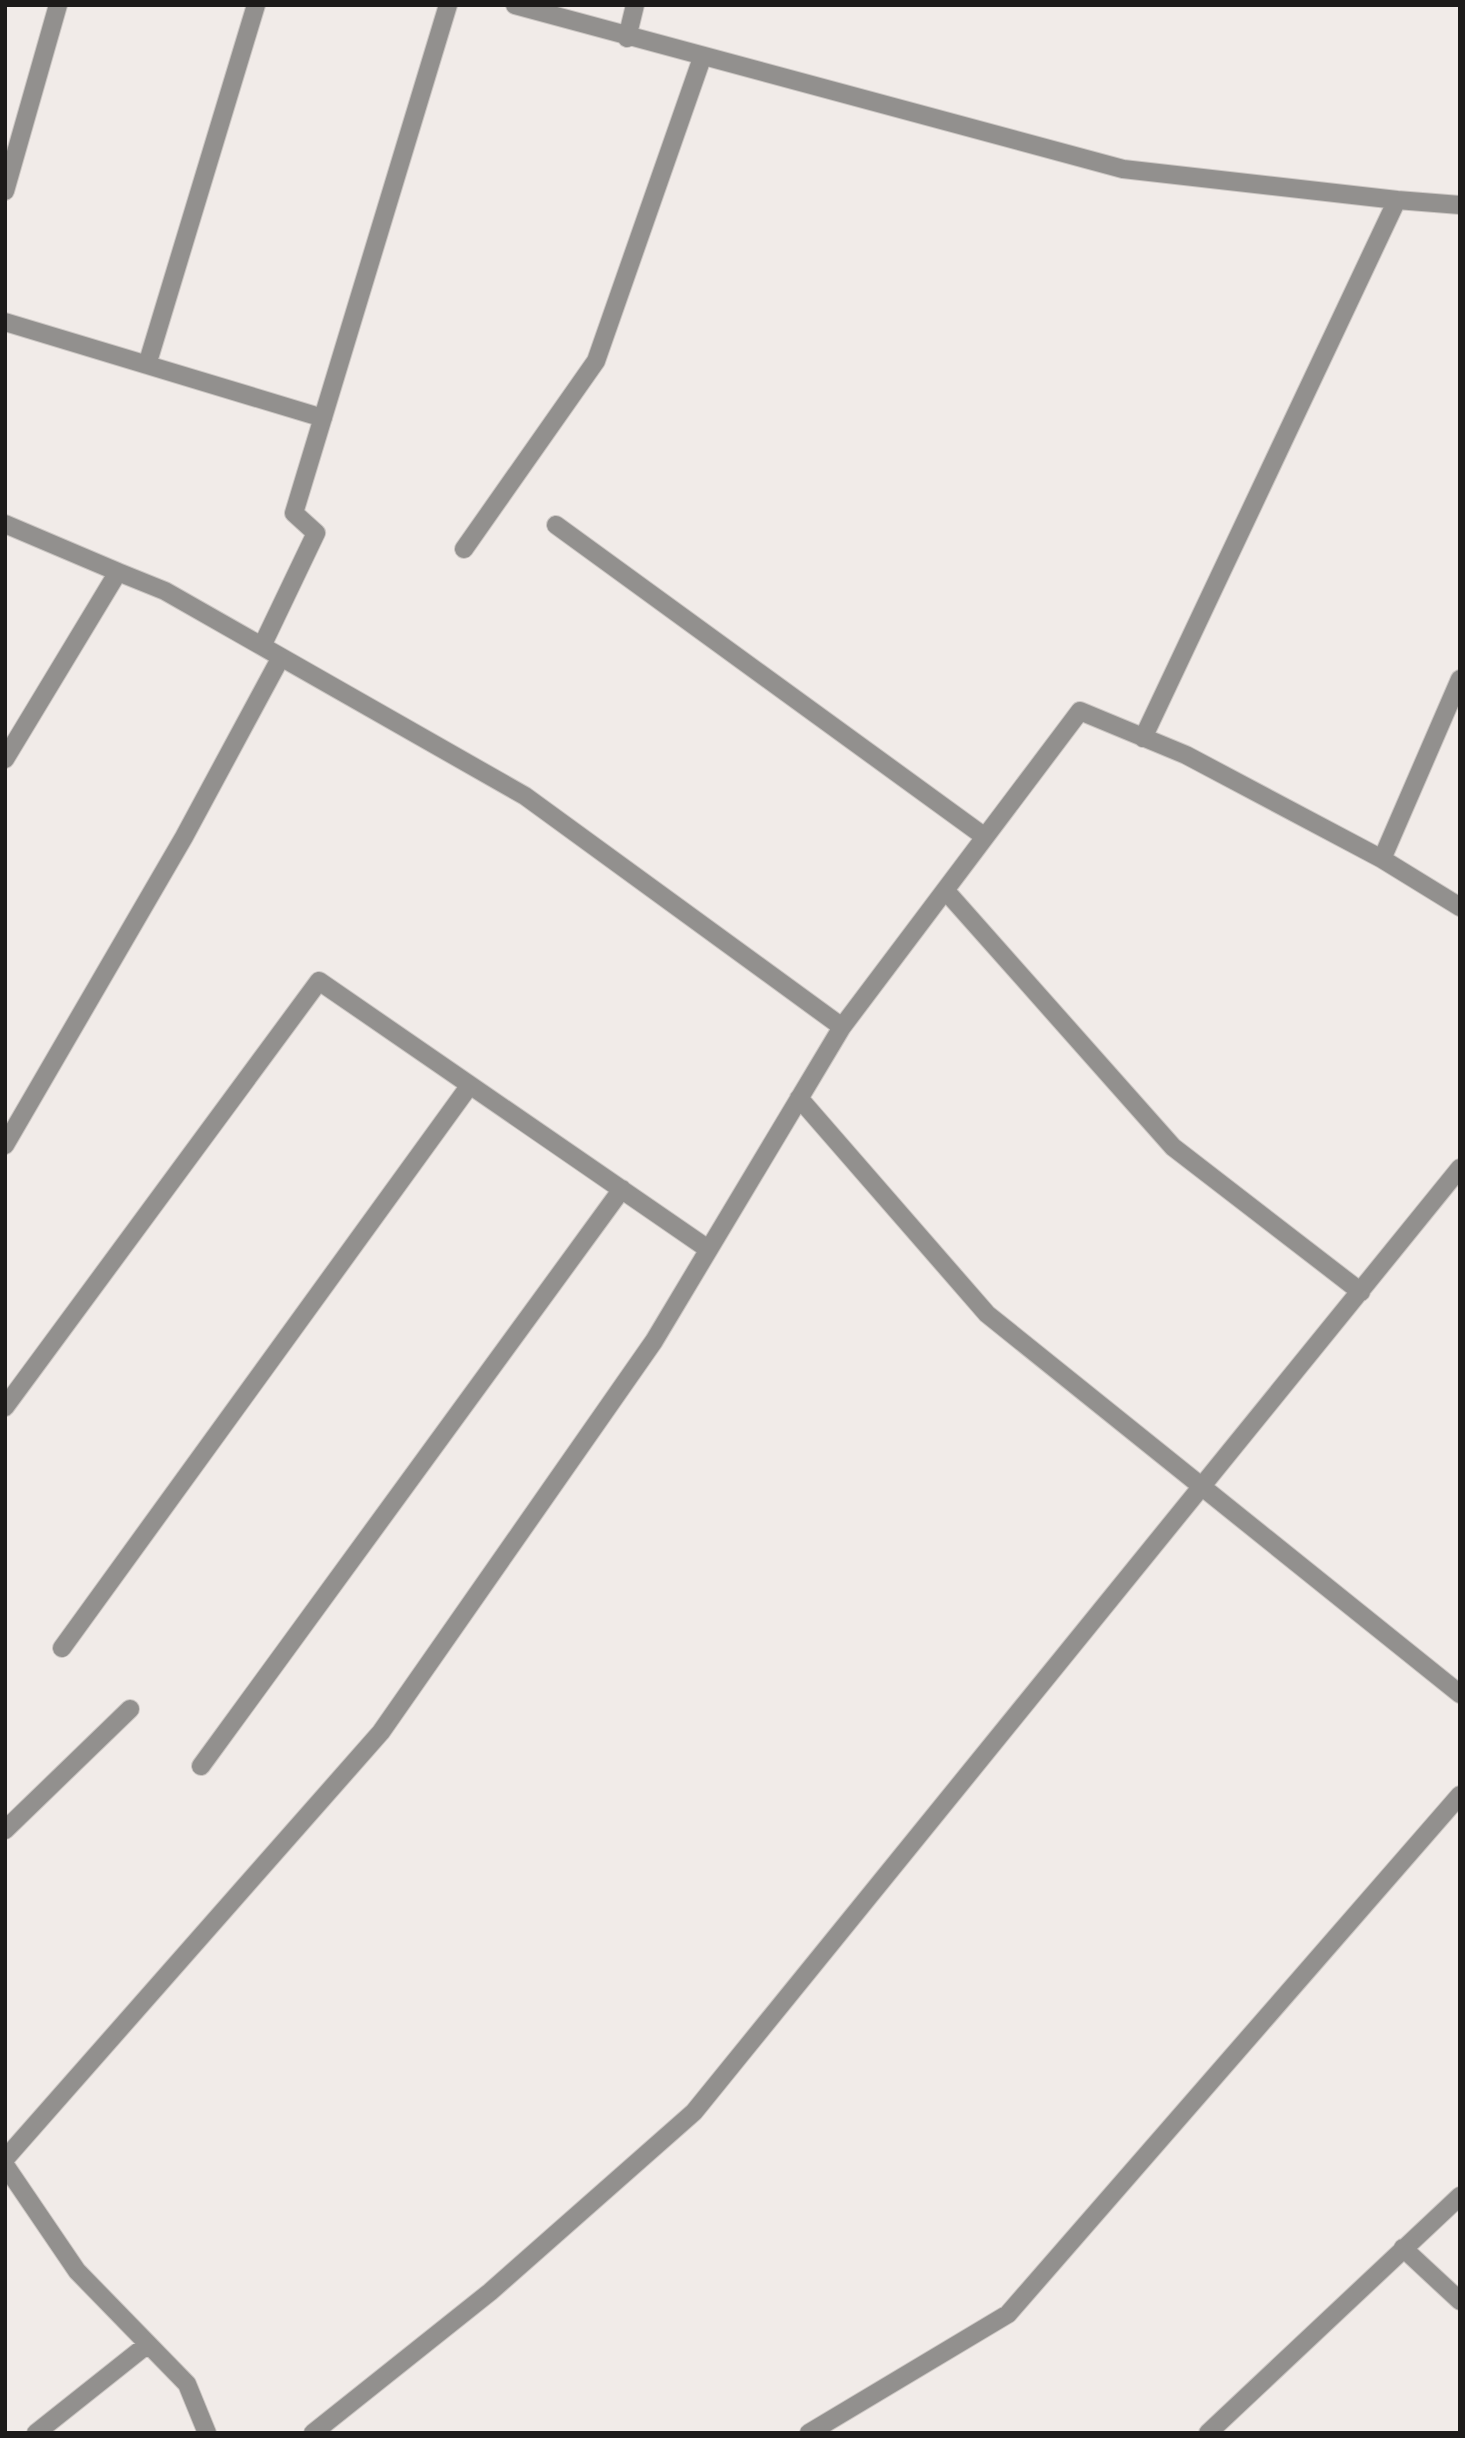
<svg xmlns="http://www.w3.org/2000/svg" width="1465" height="2438" viewBox="0 0 1465 2438" font-family="Mulish,sans-serif">
  <rect width="100%" height="100%" fill="#f1ebe8"/>
  <g fill="none" stroke-linecap="round" stroke-linejoin="round">
    <defs>
      <path id="street" d="M515 5 1123 169 1397 200
        M627 38 635 5
        M5 191 58 5
        M5 322 323 418
        M147 365 256 5
        M5 524 118 572
        M556 525 985 837
        M464 549 596 361 702 58
        M262 646 316 533 294 513 448 5
        M1143 738 1397 200 1460 205
        M5 759 118 572 165 591 525 796 842 1027
        M1382 859 1460 679
        M945 890 1173 1147 1361 1292
        M799 1098 987 1314 1460 1694
        M5 1145 184 837 281 657
        M5 1407 319 981 708 1249
        M62 1648 470 1085
        M201 1766 622 1189
        M5 1830 130 1709
        M5 2159 381 1732 654 1341 842 1027 1080 711 1186 755 1382 859 1460 907
        M5 2165 77 2271 187 2384 207 2433
        M1403 2248 1460 2301
        M36 2433 148 2344
        M313 2433 490 2292 694 2112 1460 1168
        M809 2433 1008 2314 1460 1795
        M1208 2433 1460 2196"/>
    </defs>
    <use href="#street" stroke="#cbc6c3" stroke-width="20"/>
    <use href="#street" stroke="#92908e" stroke-width="18"/>
  </g>
  <rect width="1465" height="2438" fill="none" stroke="#1d1b1a" stroke-width="14"/>
</svg>
